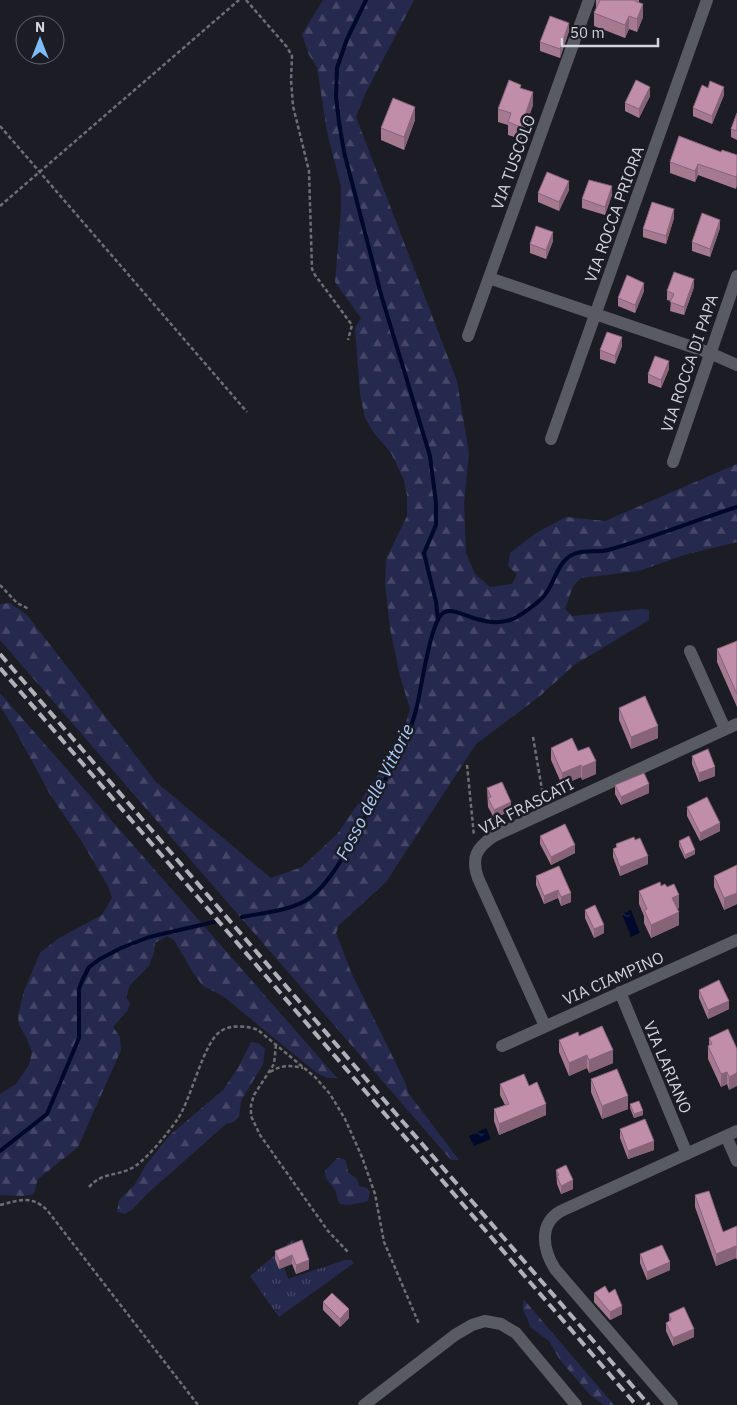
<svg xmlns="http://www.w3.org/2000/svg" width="737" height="1405" viewBox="0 0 737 1405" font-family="'IBM Plex Sans',sans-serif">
  <defs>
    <pattern id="grass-tufts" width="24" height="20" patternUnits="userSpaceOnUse" patternTransform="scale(1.25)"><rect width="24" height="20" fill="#26294e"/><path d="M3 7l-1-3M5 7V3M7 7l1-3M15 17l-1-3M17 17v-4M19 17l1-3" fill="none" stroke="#454767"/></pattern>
    <pattern id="forest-firs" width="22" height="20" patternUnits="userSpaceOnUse" patternTransform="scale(1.25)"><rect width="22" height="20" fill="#26294e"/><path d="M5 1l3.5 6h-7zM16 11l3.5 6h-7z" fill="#454767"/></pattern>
    <pattern id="water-ripples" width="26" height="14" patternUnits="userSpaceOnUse" patternTransform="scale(1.25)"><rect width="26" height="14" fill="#00092a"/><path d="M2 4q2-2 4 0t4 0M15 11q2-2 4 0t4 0" fill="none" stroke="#242c48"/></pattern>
  </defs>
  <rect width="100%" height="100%" fill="#1c1d24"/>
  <path fill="url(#grass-tufts)" d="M294 1239 295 1244 279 1269 284 1267 288 1279 345 1260H351L354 1263 279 1317 250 1276Z"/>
  <path fill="url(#forest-firs)" d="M323 0H414L365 94 356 117 457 381 469 453 464 503 466 553 475 574 490 587 512 584 517 574 508 566 510 553 536 533 566 517 605 521 737 464V542L684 555 639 571 581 578 573 586 565 609 572 616 643 609 649 610V620L574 665 540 696 476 744 386 882 339 925 336 933 351 972 405 1082 409 1094 459 1160H451L0 640V604L10 603 27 615 156 782 271 878 302 867 338 833 400 743 410 709 400 676 390 628 385 583 386 559 407 516V496L404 480 391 453 374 433 365 418 360 394 355 328 361 318 335 282 341 211V186L327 132 317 67 309 55 302 34Z
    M0 693 337 1078H327L317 1073 223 996 203 986 194 974 174 940 167 936 155 943 154 952 149 966 130 985 126 997 130 1003 128 1010 113 1027 120 1037 121 1050 78 1147 38 1179 34 1194 23 1196 0 1195V1094L16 1084 29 1065 32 1052 27 1039 19 1025 18 1015 24 991 40 953 59 938 102 915 112 898 109 888 81 840 51 796 14 728 0 706Z
    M251 1042 258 1043 265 1049 263 1064 241 1101 239 1116 234 1122 226 1124 147 1194 133 1209 125 1214 117 1212 119 1200 135 1184 146 1165 170 1135 223 1090 238 1068Z
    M337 1158 344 1159 346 1161 348 1172 357 1179 359 1186 367 1188 370 1192 368 1201 350 1205 340 1204C337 1199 337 1197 336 1192 333 1183 325 1183 325 1171Z
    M524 1300 526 1302 614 1405H604L590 1395 560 1360 549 1341 530 1327C529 1317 519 1310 524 1300Z"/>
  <path fill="url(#water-ripples)" d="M631 910 640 933 631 937 622 914Z
    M486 1128 491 1139 474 1146 469 1136Z"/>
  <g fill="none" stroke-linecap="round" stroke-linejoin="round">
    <path stroke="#00092a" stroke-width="4" d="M366 0 347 39 337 68 336 97 339 122 344 152 382 298 430 456 436 503V525L424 553 436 602 438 620
      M242 917C262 913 287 911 305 901 333 885 357 831 373 802 389 771 409 741 417 706 421 689 430 627 441 615 450 605 466 617 477 619 487 622 499 624 510 620 518 618 538 603 544 596 555 583 557 561 574 554 584 549 597 553 608 550 651 538 694 521 737 507
      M0 1151 47 1114 79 1038V989L82 981 89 967 100 959 121 948 149 937 214 922"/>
    <path stroke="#6e6f75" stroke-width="2.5" stroke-dasharray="4 2.5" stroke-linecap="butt" d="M246 0 287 47 292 56 291 80 293 106 309 171 312 269 315 275 352 325 348 340
      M0 126 247 412
      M0 206 239 0
      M0 585 17 603 29 609
      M533 737 544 801
      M467 765 474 836
      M276 1045 274 1064 254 1095 251 1105V1116L260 1135 328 1231 348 1252
      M270 1072C281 1065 291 1065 303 1068
      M89 1187C101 1173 115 1176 130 1169 144 1163 168 1133 177 1120 191 1101 203 1042 221 1031 232 1024 248 1026 258 1030L315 1077 330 1094 345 1119 362 1157 375 1194 384 1242 419 1324
      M0 1205C20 1200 31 1195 47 1210L198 1405"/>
    <path stroke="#595b63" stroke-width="12" d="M489 278 710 353 737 365
      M468 336 589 0
      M551 439 707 0
      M673 462 737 276
      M690 651 725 729
      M620 992 687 1154
      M545 1026 478 878C471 858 476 848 494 836L737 724
      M502 1046 737 940
      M726 1136 737 1161
      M364 1405 455 1335 472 1325 485 1321 501 1324 516 1333 576 1405
      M672 1405 555 1269C543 1250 538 1224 561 1211L737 1131"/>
    <path stroke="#b0b1b7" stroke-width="4" stroke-dasharray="10 5" stroke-linecap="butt" d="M0 654 397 1115 649 1405
      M0 668 636 1405"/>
  </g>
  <path fill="#a57a91" d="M596 0H639V3L643 17 637 32 629 29 625 38 594 26V13L596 9Z
    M569 31 560 58 540 51V42Z
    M521 88 533 105 521 139 508 135V125L498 122V109Z
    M724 95 712 124 693 116V108Z
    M650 96 639 118 625 111V103Z
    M737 113V140L731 137V129Z
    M415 120 404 150 381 140V128Z
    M721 152 737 155 736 189 698 175 695 182 670 173V162Z
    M569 190 559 211 538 202V193Z
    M612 195 605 215 582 208V199Z
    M674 218 666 244 643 237V229Z
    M720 228 710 257 692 251V242Z
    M553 241 546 259 530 253V244Z
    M694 287 684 315 670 311 671 301 667 300V291Z
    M644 291 635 313 618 306V298Z
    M622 346 615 364 600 359V350Z
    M669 369 661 388 648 383V374Z
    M737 641V707L717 662V649Z
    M619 708 658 738 631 749 619 720Z
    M551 748 578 751 596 774 582 780 581 777 562 785 551 760Z
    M692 756 715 776 699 782 692 764Z
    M615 785 649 793 621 805 615 794Z
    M487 788 511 811 494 818 488 807Z
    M687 807 720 831 700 841 687 816Z
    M540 836 575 853 551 865 540 844Z
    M679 841 695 854 685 859 679 846Z
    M616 844 648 864 620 876 613 857V849L616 848Z
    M737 865V904L724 910 714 887V876Z
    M559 866 571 902 561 906 558 898 544 904 536 885V876Z
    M661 886 679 908 677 909 679 925 651 938 644 923V916L639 904V891Z
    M585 910 604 933 594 938 585 918Z
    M699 990 729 1009 708 1019 699 998Z
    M709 1038 737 1049 729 1090 727 1084 721 1087 708 1059V1046H709Z
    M559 1040 613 1063 589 1073 587 1068 569 1076 559 1052Z
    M591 1079 628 1109 602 1119 591 1092Z
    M500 1084 529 1086 546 1115 499 1135 494 1121V1109L505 1105 500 1095Z
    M630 1104 643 1115 634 1118 630 1108Z
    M620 1129 654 1150 628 1159 620 1138Z
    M556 1170 573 1189 561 1194 557 1184Z
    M695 1195 723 1232 737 1226V1260L736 1258 716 1266 695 1207Z
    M302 1240 309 1269 296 1274 292 1264 279 1269 275 1259V1251Z
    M640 1254 670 1270 647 1280 640 1263Z
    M594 1293 622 1314 610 1320 594 1302Z
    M323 1302 349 1318 340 1327 323 1310Z
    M669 1314 694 1337 673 1346 666 1331V1323L669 1322Z"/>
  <path fill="#866376" d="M643 4V17L637 32V19Z
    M629 16V29L625 38V25Z
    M569 23V31L560 58V49Z
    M650 87V96L639 118V109Z
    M724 87V95L712 124V116Z
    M533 92V105L521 139V127Z
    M415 107V120L404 150V137Z
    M698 164V175L695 182V171Z
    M737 175V186L736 189V177Z
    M569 181V190L559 211V202Z
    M612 186V195L605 215V207Z
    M674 209V218L666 244V236Z
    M720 220V228L710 257V249Z
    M553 232V241L546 259V250Z
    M694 279V287L684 315V307Z
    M644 283V291L635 313V305Z
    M622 337V346L615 364V356Z
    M669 361V369L661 388V380Z
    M658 726V738L631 749V737Z
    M596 761V774L582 780V767Z
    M581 765V777L562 785V773Z
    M715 767V776L699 782V773Z
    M649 784V793L621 805V797Z
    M511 802V811L494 818V810Z
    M720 823V831L700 841V833Z
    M575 845V853L551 865V857Z
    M695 850V854L685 859V855Z
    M648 856V864L620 876V867Z
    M558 890V898L544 904V896Z
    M571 893V902L561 906V897Z
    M737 893V904L724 910V898Z
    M679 895V908L672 911V898Z
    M679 912V925L651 938V925Z
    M604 925V933L594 938V929Z
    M729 1001V1009L708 1019V1010Z
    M613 1050V1063L589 1073V1060Z
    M587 1055V1068L569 1076V1063Z
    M727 1072V1084L721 1087V1074Z
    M737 1073V1086L729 1090V1077Z
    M628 1096V1109L602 1119V1106Z
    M546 1104V1115L499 1135V1124Z
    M643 1111V1115L634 1118V1114Z
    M654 1141V1150L628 1159V1151Z
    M573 1180V1189L561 1194V1186Z
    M736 1246V1258L716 1266V1254Z
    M292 1255V1264L279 1269V1261Z
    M309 1260V1269L296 1274V1265Z
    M670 1262V1270L647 1280V1272Z
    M622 1306V1314L610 1320V1312Z
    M349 1309V1318L340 1327V1319Z
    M694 1329V1337L673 1346V1338Z"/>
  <path fill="#c08ea9" stroke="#866376" d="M600 0H635V1L643 4 637 19 629 16 625 25 594 13Z
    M550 16 569 23 560 49 540 42Z
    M509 80 521 85 520 88 533 92 521 127 508 122 511 113 498 109Z
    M636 80 650 87 639 109 625 103Z
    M710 81 724 87 712 116 693 108 702 85 708 88Z
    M393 98 415 107 404 137 381 128Z
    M737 113V131L731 129Z
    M679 136 721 152 722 150 737 155V175L736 177 698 164 695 171 670 162Z
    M547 172 569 181 559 202 538 193Z
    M589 180 612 186 605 207 582 199Z
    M652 202 674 209 666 236 643 229Z
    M702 213 720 220 710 249 692 242Z
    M536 226 553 232 546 250 530 244Z
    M674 272 694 279 684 307 670 302 674 294 667 291Z
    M627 275 644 283 635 305 618 298Z
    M607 332 622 337 615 356 600 350Z
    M655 356 669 361 661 380 648 374Z
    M737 641V694L717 649Z
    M645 696 658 726 631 737 619 708Z
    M572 738 578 751 589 747 596 761 582 767 581 765 562 773 551 748Z
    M708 749 715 767 699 773 692 756Z
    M644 773 649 784 621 797 615 785Z
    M502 782 511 802 494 810 488 798 491 797 487 788Z
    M707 797 720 823 700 833 687 807Z
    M565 824 575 845 551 857 540 836Z
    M689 836 695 850 685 855 679 841Z
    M634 837 635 840 640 838 648 856 620 867 613 849 617 847 616 844Z
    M737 865V893L724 898 714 876Z
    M559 866 571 893 561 897 558 890 544 896 536 876Z
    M660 882 661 886 665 884 667 887 674 884 679 895 672 898 679 912 651 925 644 910 647 909 639 891Z
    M595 905 604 925 594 929 585 910Z
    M719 980 729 1001 708 1010 699 990Z
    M602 1026 613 1050 589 1060 587 1055 569 1063 559 1040 578 1032 579 1036Z
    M728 1029 737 1049V1073L729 1077 727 1072 721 1074 708 1046 712 1044 709 1038Z
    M617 1069 628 1096 602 1106 591 1079Z
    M524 1074 529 1086 537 1082 546 1104 499 1124 494 1109 509 1104 500 1084Z
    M639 1101 643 1111 634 1114 630 1104Z
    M645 1119 654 1141 628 1151 620 1129Z
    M566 1165 573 1180 561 1186 557 1176 559 1175 556 1170Z
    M709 1191 723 1232 737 1226V1249L736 1246 716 1254 695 1195Z
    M302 1240 309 1260 296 1265 292 1255 279 1261 275 1251Z
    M662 1245 670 1262 647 1272 640 1254Z
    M605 1286 609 1293 615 1289 622 1306 610 1312 594 1293Z
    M332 1293 349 1309 340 1319 323 1302Z
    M684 1307 694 1329 673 1338 666 1323 671 1320 669 1314Z"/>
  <g text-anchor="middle" stroke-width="5" stroke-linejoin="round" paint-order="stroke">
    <g font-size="16" fill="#d3d4d9" stroke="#1c1d24">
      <text transform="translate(513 162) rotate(-70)" y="6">VIA TUSCOLO</text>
      <text transform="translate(614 214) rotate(-70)" y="6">VIA ROCCA PRIORA</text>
      <text transform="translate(689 363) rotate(-71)" y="6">VIA ROCCA DI PAPA</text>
      <text transform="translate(526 806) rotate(-27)" y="6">VIA FRASCATI</text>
      <text transform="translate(613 978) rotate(-24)" y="6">VIA CIAMPINO</text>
      <text transform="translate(668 1067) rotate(67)" y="6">VIA LARIANO</text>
    </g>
    <g font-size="18" font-style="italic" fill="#adcbfe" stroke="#1c1d24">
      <text transform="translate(375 792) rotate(-63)" y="6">Fosso delle Vittorie</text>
    </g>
  </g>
  <g transform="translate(40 40)"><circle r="24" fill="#1c1d24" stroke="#65666c"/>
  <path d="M0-4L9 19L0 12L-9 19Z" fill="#7ebdf9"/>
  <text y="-8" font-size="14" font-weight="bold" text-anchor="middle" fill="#d3d4d9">N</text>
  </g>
  <path d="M562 38v8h96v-8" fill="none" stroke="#d3d4d9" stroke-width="2.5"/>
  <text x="570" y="38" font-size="15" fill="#d3d4d9" stroke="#1c1d24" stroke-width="4" paint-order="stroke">50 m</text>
</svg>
